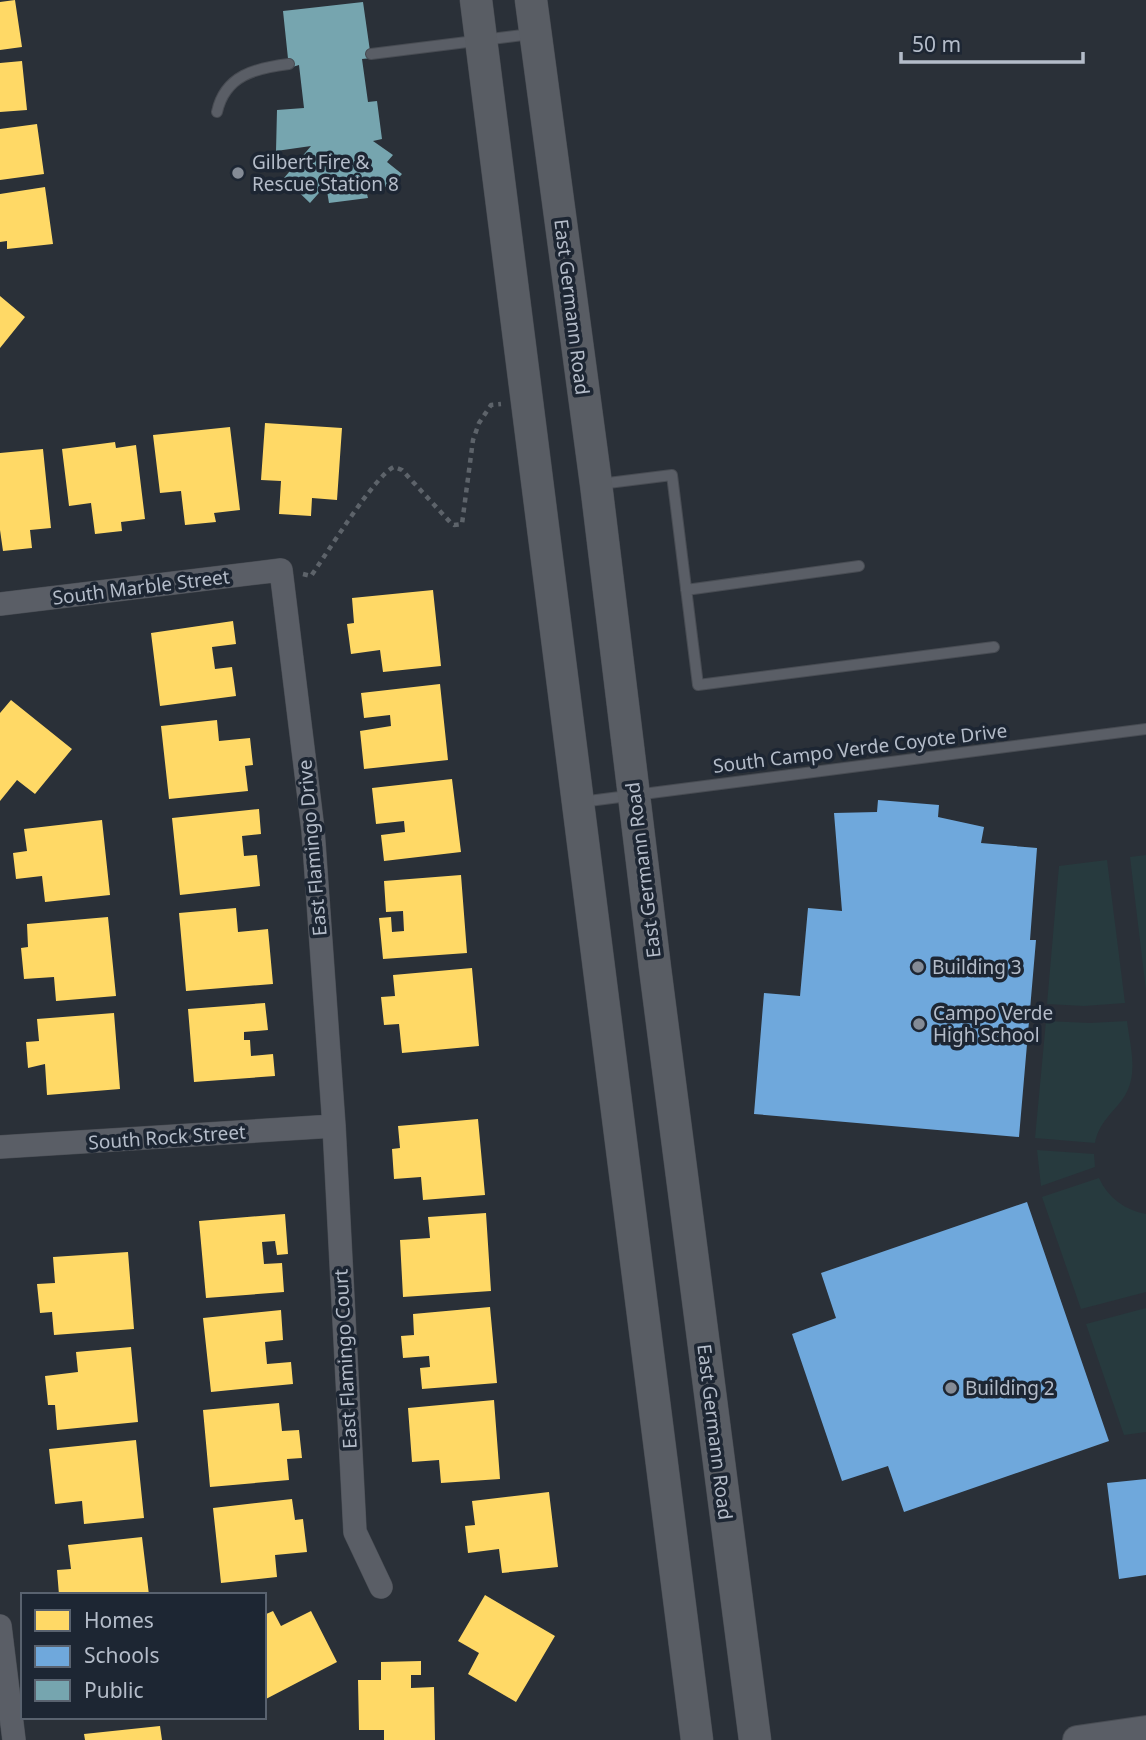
<svg xmlns="http://www.w3.org/2000/svg" width="1146" height="1740" viewBox="0 0 1146 1740" font-family="'Noto Sans',sans-serif">
  <rect width="100%" height="100%" fill="#2a3038"/>
  <path fill="#273a3e" d="M1146 855V991L1130 857Z
    M1107 860 1125 1003 1084 1006 1047 1004 1059 866Z
    M1046 1021 1090 1023 1127 1021C1130 1046 1139 1074 1124 1097 1113 1113 1099 1122 1095 1143L1035 1138Z
    M1037 1150 1094 1154 1095 1167 1041 1186Z
    M1099 1178C1108 1198 1125 1210 1146 1214V1292L1081 1309 1042 1197Z
    M1146 1308V1432L1124 1435 1086 1324Z"/>
  <path fill="#ffd966" d="M15 0 22 47 0 50V2Z
    M22 61 27 110 0 112V63Z
    M37 124 44 174 0 180V129Z
    M45 187 53 244 7 249V241L0 242V194Z
    M0 296 25 317 0 348Z
    M265 423 342 428 337 500 312 498 311 516 279 514 281 481 261 480Z
    M230 427 240 510 214 513 216 522 185 525 181 491 160 493 153 435Z
    M115 442 116 448 136 445 145 519 121 522 122 531 95 534 91 503 69 506 62 449Z
    M43 449 51 528 30 530 32 548 3 551 0 530V453Z
    M433 590 441 666 383 672 380 650 351 654 347 624 354 623 352 598Z
    M233 621 236 644 212 647 215 669 232 667 236 696 160 706 151 633Z
    M440 684 448 760 364 769 360 731 391 726 390 715 364 718 361 693Z
    M11 700 72 749 35 794 17 780 0 801V713Z
    M217 720 219 741 250 738 253 765 245 766 248 791 169 799 161 726Z
    M452 779 461 852 384 861 381 835 405 832 404 821 376 824 372 788Z
    M259 809 261 834 242 836 244 856 257 855 260 886 180 895 172 818Z
    M102 820 110 895 45 902 42 876 16 879 13 853 27 851 24 829Z
    M461 875 467 953 383 959 379 918 391 917 392 932 404 931 403 911 386 912 384 881Z
    M236 908 238 932 268 929 273 984 186 991 179 913Z
    M108 917 116 996 56 1001 54 977 24 979 21 948 28 947 27 924Z
    M472 968 479 1046 402 1053 399 1024 384 1025 381 997 395 996 393 975Z
    M265 1003 268 1030 244 1032V1040H250L251 1056 273 1054 275 1076 194 1082 188 1009Z
    M114 1013 120 1089 47 1095 45 1064 28 1068 26 1042 39 1041 37 1019Z
    M478 1119 485 1195 423 1200 421 1177 394 1179 392 1149 400 1148 398 1126Z
    M486 1213 491 1291 403 1297 400 1240 430 1238 428 1217Z
    M285 1214 288 1254 277 1255 275 1241 262 1242 264 1264 282 1263 284 1292 206 1298 199 1221Z
    M128 1252 134 1329 54 1335 52 1312 40 1313 37 1284 55 1283 53 1257Z
    M490 1307 497 1383 422 1389 420 1368 430 1367 429 1356 403 1358 401 1336 414 1335 413 1314Z
    M281 1310 283 1340 265 1342 267 1364 291 1362 293 1384 211 1392 203 1318Z
    M131 1347 138 1422 57 1430 55 1405H48L45 1376 78 1372 76 1352Z
    M494 1400 500 1479 441 1483 439 1460 412 1462 408 1408Z
    M279 1403 282 1431 299 1430 302 1458 287 1459 289 1480 210 1487 203 1410Z
    M136 1440 144 1518 84 1524 82 1501 55 1504 49 1449Z
    M549 1492 558 1567 502 1573 499 1549 468 1553 465 1526 475 1525 472 1501Z
    M292 1499 295 1520 303 1519 307 1552 275 1555 277 1577 221 1583 213 1508Z
    M142 1537 149 1595H59L57 1570 71 1569 68 1545Z
    M485 1595 555 1636 516 1702 468 1674 479 1653 458 1641Z
    M273 1611 281 1626 311 1611 337 1662 264 1700V1615Z
    M421 1661V1675H411V1688L434 1687 435 1740H384V1730H359L358 1680H381V1662Z
    M160 1726 162 1740H85L84 1734Z"/>
  <path fill="#6fa8dc" d="M878 800 939 805 938 817 984 827 981 843 1037 848 1030 940H1036L1019 1137 754 1114 764 993 800 996 808 908 842 911 834 813 877 812Z
    M1027 1202 1109 1441 904 1512 888 1466 842 1481 792 1334 836 1318 821 1273Z
    M1146 1479V1575L1119 1579 1107 1483Z"/>
  <path fill="#76a5af" d="M363 2 371 58 362 59 368 102 377 101 382 139 373 141 393 155 387 162 402 174 388 189 375 178 365 186 368 198 329 203 326 185 310 203 284 178 311 146 276 151 277 110 304 108 299 65 289 68 283 11Z"/>
  <g fill="none" stroke-linecap="round" stroke-linejoin="round">
    <defs>
      <path id="service" d="M371 54 531 34
        M217 112C225 75 256 68 289 64
        M600 484 672 475 698 685 994 647
        M686 590 859 566
        M581 802 1146 729"/>
      <path id="minor" d="M0 604 281 570 313 830 334 1126 355 1532 381 1587
        M0 1147 334 1126
        M0 1626 14 1740"/>
      <path id="tertiary" d="M1077 1740 1146 1730"/>
      <path id="secondary" d="M476 0 697 1740
        M531 0 596 484 655 968 755 1740"/>
    </defs>
    <use href="#service" stroke="#484c53" stroke-width="12"/>
    <use href="#minor" stroke="#484c53" stroke-width="24"/>
    <use href="#tertiary" stroke="#484c53" stroke-width="30"/>
    <use href="#secondary" stroke="#484c53" stroke-width="33"/>
    <path stroke="#5d636a" stroke-width="4.5" stroke-dasharray="5 5" stroke-linecap="butt" d="M303 574 311 576C326 555 375 475 394 467L402 470 450 522 454 525 462 524 473 440 479 423 491 405 501 404"/>
    <use href="#service" stroke="#5a5e66" stroke-width="10"/>
    <use href="#minor" stroke="#5a5e66" stroke-width="23"/>
    <use href="#tertiary" stroke="#5a5e66" stroke-width="28"/>
    <use href="#secondary" stroke="#595d64" stroke-width="32"/>
  </g>
  <g fill="#848b96" stroke="#1d2633" stroke-width="2.5">
    <circle cx="238" cy="173" r="7"/>
    <circle cx="918" cy="967" r="7"/>
    <circle cx="919" cy="1024" r="7"/>
    <circle cx="951" cy="1388" r="7"/>
  </g>
  <g text-anchor="middle" stroke-width="7" stroke-linejoin="round" paint-order="stroke">
    <g font-size="19" fill="#b4bcc9" stroke="#1d2633" text-anchor="start">
      <text x="252" y="169">Gilbert Fire &amp;<tspan x="252" dy="22">Rescue Station 8</tspan></text>
      <text x="932" y="974">Building 3</text>
      <text x="933" y="1020">Campo Verde<tspan x="933" dy="22">High School</tspan></text>
      <text x="965" y="1395">Building 2</text>
    </g>
    <g font-size="19" fill="#b4bcc9" stroke="#1d2633">
      <text transform="translate(572 307) rotate(83)" y="7">East Germann Road</text>
      <text transform="translate(141 587) rotate(-7)" y="7">South Marble Street</text>
      <text transform="translate(860 748) rotate(-7)" y="7">South Campo Verde Coyote Drive</text>
      <text transform="translate(312 848) rotate(-95)" y="7">East Flamingo Drive</text>
      <text transform="translate(643 870) rotate(-97)" y="7">East Germann Road</text>
      <text transform="translate(167 1137) rotate(-4)" y="7">South Rock Street</text>
      <text transform="translate(345 1359) rotate(-93)" y="7">East Flamingo Court</text>
      <text transform="translate(715 1432) rotate(83)" y="7">East Germann Road</text>
    </g>
  </g>
  <rect x="21" y="1593" width="245" height="126" fill="#1d2633" stroke="#59626f" stroke-width="2"/>
  <rect x="35" y="1610" width="35" height="21" fill="#ffd966" stroke="#59626f" stroke-width="2"/>
  <text x="84" y="1628" font-size="21" fill="#b4bcc9">Homes</text>
  <rect x="35" y="1646" width="35" height="21" fill="#6fa8dc" stroke="#59626f" stroke-width="2"/>
  <text x="84" y="1663" font-size="21" fill="#b4bcc9">Schools</text>
  <rect x="35" y="1680" width="35" height="21" fill="#76a5af" stroke="#59626f" stroke-width="2"/>
  <text x="84" y="1698" font-size="21" fill="#b4bcc9">Public</text>
  <path d="M901 52v10h182v-10" fill="none" stroke="#b4bcc9" stroke-width="3.5"/>
  <text x="912" y="52" font-size="21" fill="#b4bcc9" stroke="#1d2633" stroke-width="5" paint-order="stroke">50 m</text>
</svg>
